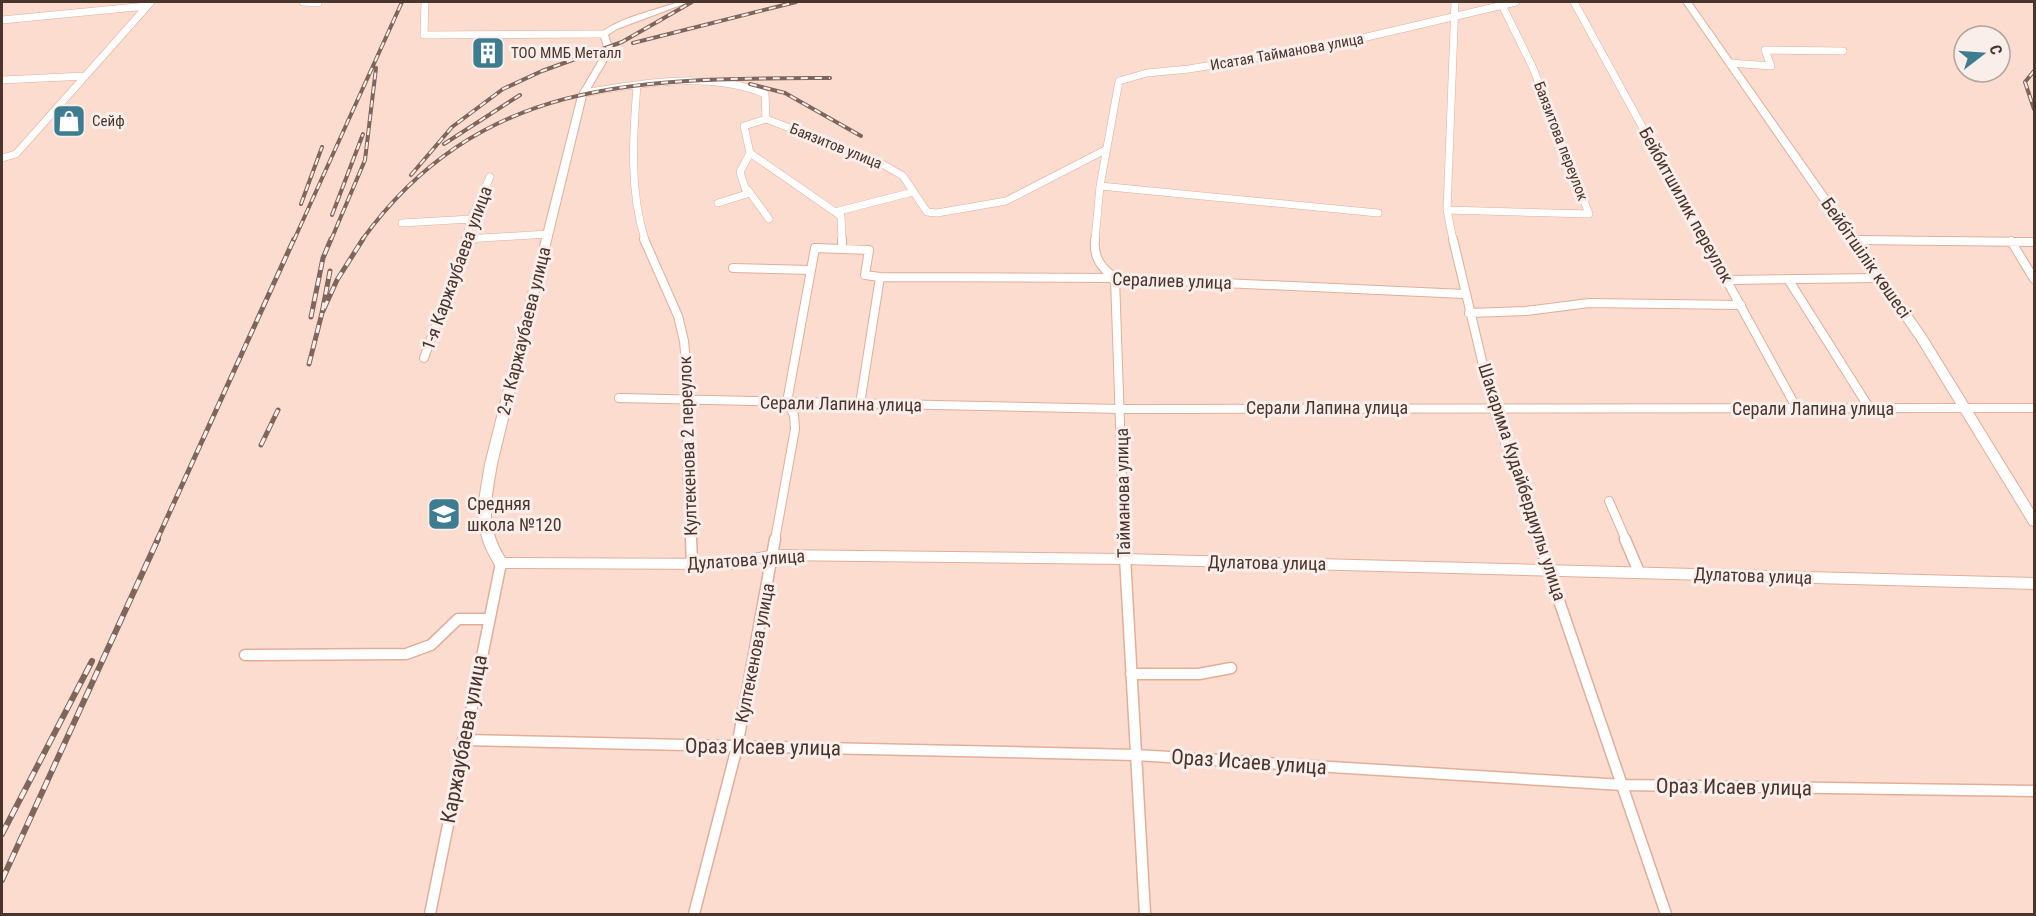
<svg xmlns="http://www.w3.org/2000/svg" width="2036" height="916" viewBox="0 0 2036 916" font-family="'Roboto Condensed',sans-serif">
  <rect width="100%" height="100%" fill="#fcdccf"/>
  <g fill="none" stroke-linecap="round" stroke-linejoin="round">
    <defs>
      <path id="street-far2" d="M303 2 318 3
        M425 2 424 35 604 34
        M1574 2 1704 240
        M2 20 147 6
        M1730 63 1771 66 1765 50 1843 51
        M2 80 85 76
        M637 85C633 137 629 189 645 240
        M584 93C640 83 712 71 765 94L766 119
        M2 158 16 154 151 2
        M1100 186 1378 213
        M748 190 769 219
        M718 203 747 194 740 172 750 153
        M1447 210 1589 214 1533 68 1502 5
        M835 212 913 192
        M402 223 471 219
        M466 239 548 234
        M466 240 471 219 490 177
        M842 240 841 216 750 153 744 126 766 119 877 161 903 176 927 212 937 213 1006 201 1107 149
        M1095 240 1100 186 1119 81 1147 73 1189 69 1337 44 1516 2
        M1453 240 1447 210 1455 2"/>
      <path id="street-far1" d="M466 239H474
        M644 239 678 316 684 341 688 385 687 472 691 540
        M1095 239C1093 257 1101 268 1115 278L1124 540
        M1453 239 1493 407 1538 540
        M1704 239 1797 409
        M1854 240 2034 242
        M2011 241 2034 279
        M842 249V239
        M733 268 810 270
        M1788 279 1870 409
        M1728 280 1880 278
        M1469 313 1526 311 1589 303 1741 305
        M424 358 467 239
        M619 398 1121 409 2034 408
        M860 404 880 277
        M1609 501 1626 540
        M775 540 795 429 794 415 787 402 815 248 869 250 865 275 880 277 1115 278 1464 294"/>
      <path id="street" d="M691 539 692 564
        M1124 539 1145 914
        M1538 539 1666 914
        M1625 539 1639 572
        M245 655 406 654 431 645 458 619H488
        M1131 674H1199L1231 668
        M463 740 1136 755 1623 785 2034 791
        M430 914 501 563
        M694 914 737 747 775 539"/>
      <path id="secondary" d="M679 2H689L617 29 608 35 613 50 586 96 497 464C491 501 484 524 505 558L729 559 774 550 1124 554 2034 578V589L1124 564 774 560 729 569 501 568 496 567C471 526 478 509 485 464L578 96 605 50 600 34C617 18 656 10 679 2Z
        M1683 2H1691L1925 334 2034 511V526L2030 525 1917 340Z"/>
    </defs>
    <use href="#street-far2" stroke="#e2ae9a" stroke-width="8"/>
    <use href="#street-far1" stroke="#e2ae9a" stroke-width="10"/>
    <use href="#street" stroke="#e2ae9a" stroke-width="13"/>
    <use href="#secondary" stroke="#e2ae9a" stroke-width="2"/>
    <use href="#street-far2" stroke="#fff" stroke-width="7"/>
    <use href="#street-far1" stroke="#fff" stroke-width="8"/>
    <use href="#street" stroke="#fff" stroke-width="10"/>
    <use href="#secondary" fill="#fff" fill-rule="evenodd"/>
    <defs>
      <path id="rail-far2" d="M633 43 796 2
        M2034 71 2025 82 2034 109
        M750 84 785 93 861 136
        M444 144 520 95
        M411 175 452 127 503 89 542 71 622 42 692 2
        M301 204 322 147
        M332 215 363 134
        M294 240 402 2
        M331 240 365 160 376 68
        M362 240C482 74 646 79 830 78"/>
      <path id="rail-far1" d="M330 271 322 313 337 280 363 239
        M311 317 323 258 331 239
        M309 364 322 313
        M261 445 278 410
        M157 540 294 239"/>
      <path id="rail" d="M2 834 92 661
        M2 880 158 539"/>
    </defs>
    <use href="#rail-far2" stroke="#7e665c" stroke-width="4"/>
    <use href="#rail-far1" stroke="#7e665c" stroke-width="5"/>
    <use href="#rail" stroke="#7e665c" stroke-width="6"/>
    <use href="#rail-far2" stroke="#f9eeea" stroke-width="2" stroke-dasharray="7" stroke-linecap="butt"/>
    <use href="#rail-far1" stroke="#f9eeea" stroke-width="3" stroke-dasharray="8" stroke-linecap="butt"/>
    <use href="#rail" stroke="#f9eeea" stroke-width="4" stroke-dasharray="10" stroke-linecap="butt"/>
  </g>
  <defs>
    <symbol id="building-square" viewBox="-11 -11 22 22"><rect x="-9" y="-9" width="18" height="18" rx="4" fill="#3e7c91" stroke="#f9eeea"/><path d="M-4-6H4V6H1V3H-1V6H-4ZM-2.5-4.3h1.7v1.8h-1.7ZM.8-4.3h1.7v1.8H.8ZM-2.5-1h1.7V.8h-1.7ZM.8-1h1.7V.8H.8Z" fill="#fff"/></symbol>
    <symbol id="shop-square" viewBox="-11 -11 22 22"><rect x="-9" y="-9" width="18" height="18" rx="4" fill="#3e7c91" stroke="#f9eeea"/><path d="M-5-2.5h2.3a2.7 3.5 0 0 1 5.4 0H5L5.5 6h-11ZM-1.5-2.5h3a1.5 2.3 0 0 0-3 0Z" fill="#fff"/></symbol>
    <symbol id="school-square" viewBox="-11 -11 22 22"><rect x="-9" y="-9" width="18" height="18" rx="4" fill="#3e7c91" stroke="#f9eeea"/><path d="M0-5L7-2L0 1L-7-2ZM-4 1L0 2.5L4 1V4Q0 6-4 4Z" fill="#fff"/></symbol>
  </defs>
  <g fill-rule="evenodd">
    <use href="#building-square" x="469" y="34" width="38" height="38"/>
    <use href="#shop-square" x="50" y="102" width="38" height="38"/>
    <use href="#school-square" x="425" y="495" width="38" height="38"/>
  </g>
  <g text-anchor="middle" stroke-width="6" stroke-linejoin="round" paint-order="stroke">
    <g font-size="15" fill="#4a352d" stroke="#f9eeea">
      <text transform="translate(1287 52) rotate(-10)" y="5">Исатая Тайманова улица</text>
      <text transform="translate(1561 141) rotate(69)" y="5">Баязитова переулок</text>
      <text transform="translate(836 146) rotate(22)" y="5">Баязитов улица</text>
    </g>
    <g font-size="15" fill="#4a352d" stroke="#f9eeea" text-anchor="start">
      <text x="511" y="58">ТОО ММБ Металл</text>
      <text x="92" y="126">Сейф</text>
    </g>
    <g font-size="18" fill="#4a352d" stroke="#f9eeea">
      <text transform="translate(1686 205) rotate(61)" y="6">Бейбитшилик переулок</text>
      <text transform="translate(1866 258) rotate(55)" y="6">Бейбітшілік көшесі</text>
      <text transform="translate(457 268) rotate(-70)" y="6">1-я Каржаубаева улица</text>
      <text transform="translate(1172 281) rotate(2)" y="6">Сералиев улица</text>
      <text transform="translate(524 331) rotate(-76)" y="6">2-я Каржаубаева улица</text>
      <text transform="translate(841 404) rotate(1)" y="6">Серали Лапина улица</text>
      <text x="1327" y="414">Серали Лапина улица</text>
      <text x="1813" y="415">Серали Лапина улица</text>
      <text transform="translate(688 446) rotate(-92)" y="6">Култекенова 2 переулок</text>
      <text transform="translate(1522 482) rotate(72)" y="6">Шакарима Кудайбердиулы улица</text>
      <text transform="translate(1123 493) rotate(-91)" y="6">Тайманова улица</text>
      <text transform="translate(746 560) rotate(-4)" y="6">Дулатова улица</text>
      <text transform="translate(1267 563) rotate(1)" y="6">Дулатова улица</text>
      <text transform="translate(1753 576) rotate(2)" y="6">Дулатова улица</text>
      <text transform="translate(755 653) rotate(-79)" y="6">Култекенова улица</text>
    </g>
    <g font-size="18" fill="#4a352d" stroke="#f9eeea" text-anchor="start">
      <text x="467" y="510">Средняя<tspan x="467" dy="21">школа №120</tspan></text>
    </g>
    <g font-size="21" fill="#4a352d" stroke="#f9eeea">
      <text transform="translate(464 739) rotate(-79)" y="7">Каржаубаева улица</text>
      <text transform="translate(763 747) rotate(1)" y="7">Ораз Исаев улица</text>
      <text transform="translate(1249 762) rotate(4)" y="7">Ораз Исаев улица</text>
      <text transform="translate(1734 787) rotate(1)" y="7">Ораз Исаев улица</text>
    </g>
  </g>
  <rect width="2036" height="916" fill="none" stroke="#4a352d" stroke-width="6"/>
  <g transform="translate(1982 54) rotate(73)"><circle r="28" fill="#f9eeea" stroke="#b3a49e" stroke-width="1.5"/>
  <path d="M0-4.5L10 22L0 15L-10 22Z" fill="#3e7c91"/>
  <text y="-9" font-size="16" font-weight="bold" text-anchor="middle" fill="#4a352d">С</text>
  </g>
</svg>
